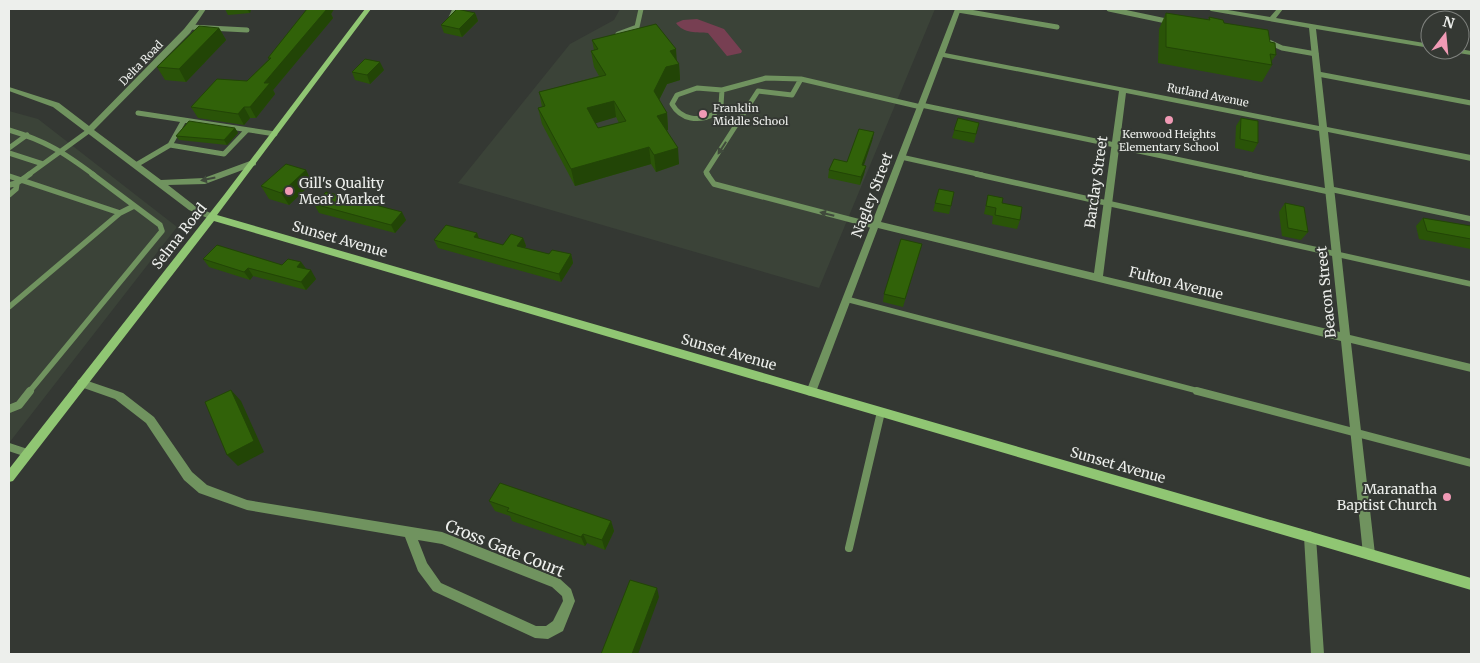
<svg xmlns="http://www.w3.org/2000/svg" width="1480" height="663" viewBox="0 0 1480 663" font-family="Merriweather,serif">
  <rect width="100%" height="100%" fill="#343833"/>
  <path fill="#3b4338" d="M620 9H935L819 288 458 183 570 44 614 20Z
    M9 111 38 119 177 227 9 443Z"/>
  <path fill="#773f52" d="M697 19 724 29 742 51 741 53 727 56 708 33C697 32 684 34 676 23L683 20Z"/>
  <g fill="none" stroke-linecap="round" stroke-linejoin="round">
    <path stroke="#70935f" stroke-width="5" d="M1109 9 1171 22
      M958 10 1057 27
      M450 20 455 9
      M190 27 247 30
      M618 34 637 27 641 9
      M1269 42 1282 48 1316 54
      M1318 74 1471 103
      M697 88 722 90 721 105 714 114C699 122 681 120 672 104L677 95Z
      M722 90 766 78 801 79
      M921 105 1115 145
      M138 113 275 134
      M9 130C46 141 63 152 94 175
      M170 145 184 120
      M1115 146 1251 175
      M9 148 27 135
      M9 153 43 164
      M901 157 982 175
      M136 165 170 145 224 154 247 130
      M28 175 90 130
      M708 175 706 172 758 91 792 95 801 79 921 107"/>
    <path stroke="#70935f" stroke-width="5.5" d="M707 174 714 184 875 226
      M976 174 1471 284
      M1245 174 1330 192
      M9 176 120 213
      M9 185 17 183 30 174
      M1330 189 1471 219
      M9 195 16 189 17 183
      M846 299 1202 392
      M9 307 120 213 134 206
      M29 392 162 231 160 225 92 174"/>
    <path stroke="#70935f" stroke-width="8" d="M1197 391 1471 463
      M9 409 19 405 30 391
      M9 447 27 453
      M849 548 881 412"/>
    <path fill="#70935f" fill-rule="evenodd" d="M200 9H206L190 33 94 130 161 180 204 178 250 161H256V165L205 184 168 185 195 206 215 215 216 217 212 220 189 210 53 107 9 91V87L59 103 89 126 184 29Z
      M955 9H961L945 53 1319 126 1309 28 1211 11 1208 9H1222L1270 17 1277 9H1283L1276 18 1430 44V48L1316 29 1327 127 1471 155V161L1328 132 1350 335 1471 364V372L1351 343 1375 554 1373 558 1369 560 1365 558 1363 554 1341 341 878 228 816 392 815 395 811 396 807 395 806 392ZM943 57 1119 91 1094 273 881 222ZM1126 93 1319 131 1340 332 1103 276Z
      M1460 49 1471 51V55L1452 52 1448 50Z
      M82 379 123 393 154 417 192 472 207 485 247 500 442 532 560 579 571 589 575 601 563 631 548 639 535 638 433 591 418 571 405 537 247 510 199 493 184 480 146 423 115 399 78 386 77 383 78 380ZM418 540 442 544 552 587 562 596 563 601 553 621 546 626H536L441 583 427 563Z
      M1310 531 1314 533 1316 537 1324 654H1311L1304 537 1306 533Z"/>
    <path fill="#90c673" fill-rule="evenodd" d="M365 9H371L217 215 1471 578V590L214 221 13 481 9 482V469L224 195Z"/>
  </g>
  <path fill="#2a5408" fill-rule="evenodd" d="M225 9H251L250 13 228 15Z
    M307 9H334L331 14 333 18 273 90 275 94 256 118H250L244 125 198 118 191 107 247 81 269 59 268 58Z
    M475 13 478 21 462 37 444 33 441 25Z
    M1166 13 1208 20 1209 17 1270 42 1276 55 1271 62 1272 65 1262 82 1158 63 1159 29Z
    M219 28 226 40 186 82 165 80 157 67Z
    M592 40 676 61 679 64 680 80 667 84 659 100 667 113 668 130H667L679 164 656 172 651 164 575 186 542 124 538 108 542 107 539 92 599 76 594 67 591 51 594 50ZM616 117 619 123 598 128 595 123Z
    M384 70 370 84 355 80 352 72Z
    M958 118 979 123 974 143 952 138Z
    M1241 118 1258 143 1253 152 1235 148 1236 126Z
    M235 128 238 133 227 145 179 140 176 136Z
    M874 132 872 141 863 165 866 166 864 174 860 185 828 178 829 170 847 162Z
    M306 170 312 183 289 205 269 199 261 186Z
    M939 189 951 206 949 214 933 211Z
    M988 195 1002 203 1020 220 1017 229 992 224 993 216 984 214Z
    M1285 203 1308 232 1301 240 1282 236 1279 212Z
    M314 204 406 220 395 233 319 213Z
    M1423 218 1471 226V249L1419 239 1416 226Z
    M477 233 479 239 503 245 523 238 526 246 524 248 549 254H571L573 263 561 282 438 248 434 240Z
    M922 244 903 307 883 302 884 294Z
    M203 259 282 265 301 262 306 269 316 279 306 290 253 276 250 280 209 267Z
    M489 501 611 521 614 531 605 550 587 543 585 546 512 521 510 516 495 511Z"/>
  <path fill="#224506" d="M247 9H251L250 13Z
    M326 9H334L331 14 333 18 273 90 275 94 256 118 250 107 264 83Z
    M475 13 478 21 462 37 459 29Z
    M219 28 226 40 186 82 179 69Z
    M676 49 677 64H679L680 80 667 84 655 108 654 91 670 51Z
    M380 62 384 70 370 84 367 75Z
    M614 101 616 117 590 125 587 108Z
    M244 107 250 118 244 125 238 114Z
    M667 113 668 130 659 133 657 116Z
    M235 128 238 133 227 145 224 140Z
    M874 132 872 141 861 174 862 165Z
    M649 147 651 164 575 186 571 169Z
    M678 148 679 164 656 172 654 155Z
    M866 166 864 174 860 185 861 177Z
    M306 170 312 183 289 205 281 193Z
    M402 212 406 220 395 233 391 225Z
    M477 233 480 242 474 237Z
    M523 238 526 246 520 255 517 246Z
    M571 254 573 263 561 282 559 274Z
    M301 262 307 270 297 267Z
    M248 268 253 276 250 280 244 272Z
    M311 270 316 279 306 290 301 282Z
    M231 390 241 401 264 452 238 466 227 455Z
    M611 521 614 531 605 550 602 540Z
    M583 534 587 543 585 546 581 537Z
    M657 588 659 597 638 654H632Z"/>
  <path fill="#316209" stroke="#224506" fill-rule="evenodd" d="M307 9H327L264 83H270L250 107H244L238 114 191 107 217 79 247 81 271 58H268Z
    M457 9 475 13 459 29 441 25Z
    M1166 13 1210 20 1209 17 1223 20 1224 23 1268 30 1270 42 1275 43 1276 55 1270 54 1272 65 1166 47Z
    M656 24 676 49 670 51 679 64 666 67 654 91 667 113 657 116 678 148 654 155 649 147 571 169 538 108 545 106 539 92 606 75 591 51 598 49 592 40ZM614 101 626 121 598 128 587 108Z
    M199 26 219 28 179 69 157 67Z
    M365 59 380 62 367 75 352 72Z
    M958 118 979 123 976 134 954 130Z
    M1241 118 1258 121V143L1240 139Z
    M189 121 235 128 224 140 176 136Z
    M859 129 874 132 862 165 866 166 861 177 829 170 834 159 847 162Z
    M286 164 306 170 281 193 261 186Z
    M939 189 954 192 951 206 935 203Z
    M326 192 402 212 391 225 314 204Z
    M988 195 1003 198 1002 203 1022 207 1020 220 995 215 996 208 986 206Z
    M1285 203 1304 207 1308 232 1288 228Z
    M1423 218 1471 226V239L1427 231Z
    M446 225 477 233 474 237 503 245 511 234 523 238 517 246 549 254 552 250 571 254 559 274 434 240Z
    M901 239 922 244 905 299 884 294Z
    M217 245 282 265 288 259 301 262 297 267 311 270 301 282 248 268 244 272 203 259Z
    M231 390 254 441 227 455 205 402Z
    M500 483 611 521 602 540 583 534 581 537 507 511 509 508 489 501Z
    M630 580 657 588 632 654H601Z"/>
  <defs><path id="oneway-solid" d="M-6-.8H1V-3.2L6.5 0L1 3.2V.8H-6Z" transform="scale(1.25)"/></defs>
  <g fill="#404a3c">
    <use href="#oneway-solid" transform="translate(722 148) rotate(123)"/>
    <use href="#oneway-solid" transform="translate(208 179) rotate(168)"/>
    <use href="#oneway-solid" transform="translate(827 214) rotate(-166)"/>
  </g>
  <g fill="#f09ab5" stroke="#343833" stroke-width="2">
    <circle cx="703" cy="114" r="5"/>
    <circle cx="1169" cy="120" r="5"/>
    <circle cx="289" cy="191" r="5"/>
    <circle cx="1447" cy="497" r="5"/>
  </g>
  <g text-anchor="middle" stroke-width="4" stroke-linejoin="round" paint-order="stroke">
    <g font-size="11" fill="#edefec" stroke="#343833">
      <text transform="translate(141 63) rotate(-46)" y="4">Delta Road</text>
      <text transform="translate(1208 95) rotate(11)" y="4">Rutland Avenue</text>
    </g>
    <g font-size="11" fill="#edefec" stroke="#343833" text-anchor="start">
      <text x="713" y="112">Franklin<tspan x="713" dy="13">Middle School</tspan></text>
      <text x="1169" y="138" text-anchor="middle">Kenwood Heights<tspan x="1169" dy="13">Elementary School</tspan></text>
    </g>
    <g font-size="14" fill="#edefec" stroke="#343833">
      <text transform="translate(1096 182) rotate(-82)" y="5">Barclay Street</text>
      <text transform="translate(872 195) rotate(-69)" y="5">Nagley Street</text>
      <text transform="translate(179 236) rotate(-52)" y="5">Selma Road</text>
      <text transform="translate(340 239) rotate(16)" y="5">Sunset Avenue</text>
      <text transform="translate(1176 283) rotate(14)" y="5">Fulton Avenue</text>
      <text transform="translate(1326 292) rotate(-96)" y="5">Beacon Street</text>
      <text transform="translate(729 352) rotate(16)" y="5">Sunset Avenue</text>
      <text transform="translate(1118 465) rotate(16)" y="5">Sunset Avenue</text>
    </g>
    <g font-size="14" fill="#edefec" stroke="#343833" text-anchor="start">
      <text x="299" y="188">Gill's Quality<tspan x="299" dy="16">Meat Market</tspan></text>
      <text x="1437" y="494" text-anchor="end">Maranatha<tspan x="1437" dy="16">Baptist Church</tspan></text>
    </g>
    <g font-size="16" fill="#edefec" stroke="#343833">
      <text transform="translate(505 548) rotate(22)" y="6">Cross Gate Court</text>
    </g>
  </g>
  <rect width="1480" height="663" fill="none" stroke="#edefec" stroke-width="20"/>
  <g transform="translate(1445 35) rotate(16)"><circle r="24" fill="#343833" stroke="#7e817d"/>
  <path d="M0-4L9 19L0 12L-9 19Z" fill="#f09ab5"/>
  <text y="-8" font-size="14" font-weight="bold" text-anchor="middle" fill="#edefec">N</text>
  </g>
</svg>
